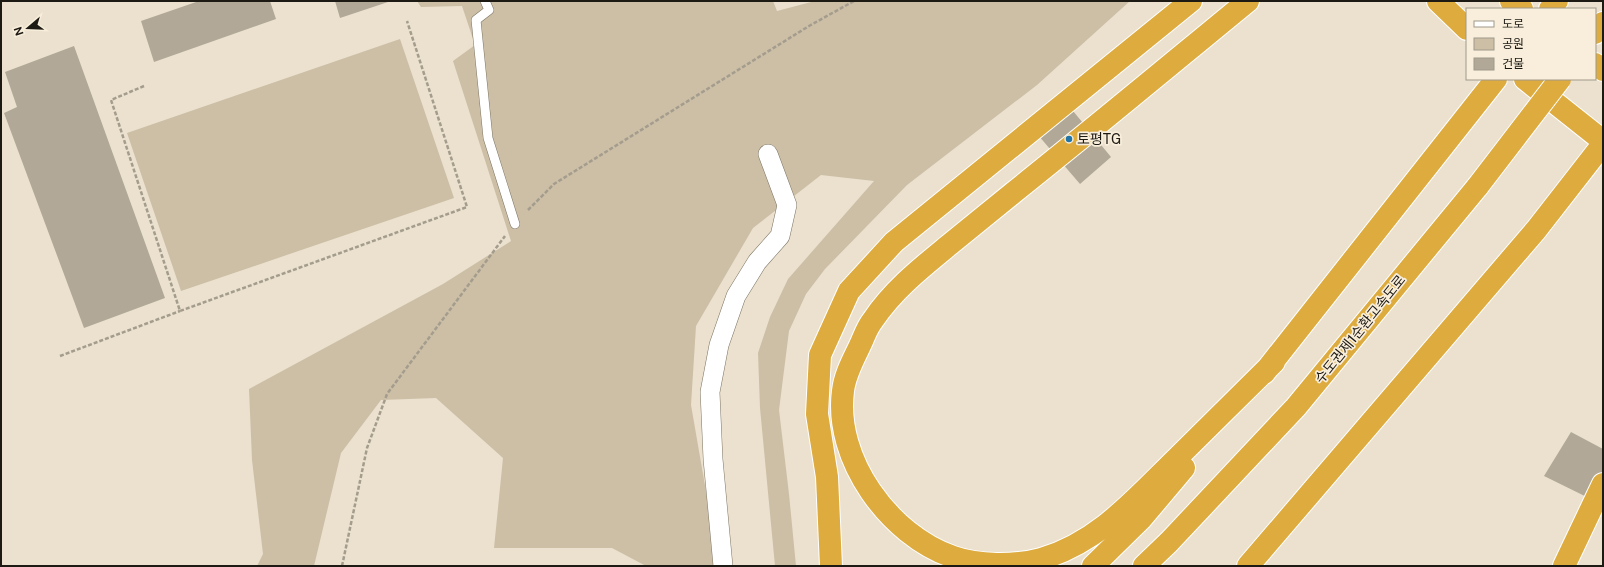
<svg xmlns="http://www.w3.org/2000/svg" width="1604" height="567" viewBox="0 0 1604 567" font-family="'Public Sans','Noto Sans KR',sans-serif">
  <rect width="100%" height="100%" fill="#ebe1ce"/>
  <path fill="#ccbfa6" d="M417 1H773L777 11 815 1H1130L1037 85 907 185 825 269 806 294 789 331 779 410 789 494 796 566H775L760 408 758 353 770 317 788 279 874 181 821 175 753 228 696 326 691 405 719 566H646L612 548H494L503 458 436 398 381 400 341 453 314 566H257L263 554 252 460 249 389 443 284 511 241 453 61 475 45 462 6 421 7Z
    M400 39 454 198 181 291 127 133Z"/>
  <path fill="#b1a897" d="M199 1H270L276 19 154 62 141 21Z
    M335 1H391L340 18Z
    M74 46 165 298 84 328 4 113 17 107 5 72Z
    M1059 94 1111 157 1080 184 1026 121Z
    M1571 432 1603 449V505L1544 476Z"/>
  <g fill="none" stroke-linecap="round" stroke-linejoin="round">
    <defs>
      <path id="service" d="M485 1 489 10 476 20 488 138 515 224"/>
      <path id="minor" d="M723 566 713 459 710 392 719 345 736 296 757 262 780 236 787 205 768 154"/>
      <path id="motorway" d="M1248 1C1170 65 1092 130 1013 193 992 210 970 228 949 245 921 268 893 290 873 320 868 326 865 334 862 341 855 357 845 373 843 391 834 459 889 535 953 557 978 566 1015 566 1041 559 1098 543 1136 498 1177 458 1209 426 1242 394 1274 362
        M1438 1 1467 29
        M1511 1 1522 9
        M1550 9 1557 1
        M1595 33 1603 23
        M1595 64 1603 70
        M1525 79 1603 141
        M1264 373 1496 79
        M831 566 827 477 817 414 820 355 849 291 894 242 1191 1
        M1093 566 1141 519 1184 468
        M1144 566 1169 542 1296 407 1478 186
        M1248 566 1536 230 1603 144
        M1564 566 1603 484"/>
    </defs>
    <use href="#service" stroke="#7d7463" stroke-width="10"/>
    <use href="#minor" stroke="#7d7463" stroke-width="20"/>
    <use href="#motorway" stroke="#fff" stroke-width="24"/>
    <path stroke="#a49c8d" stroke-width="2.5" stroke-dasharray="4 2" stroke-linecap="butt" d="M144 86 111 100 180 311 467 207 407 21
      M528 210 554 184 809 26 854 1
      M60 356 180 311
      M342 566 367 448 387 394 505 236"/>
    <use href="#service" stroke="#fff" stroke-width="9"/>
    <use href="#minor" stroke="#fff" stroke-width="19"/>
    <use href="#motorway" stroke="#ddab3e" stroke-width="22"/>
    <defs>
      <path id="motorway-bridge" d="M1478 186 1560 79"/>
    </defs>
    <use href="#motorway-bridge" stroke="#fff" stroke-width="24" stroke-linecap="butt"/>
    <use href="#motorway-bridge" stroke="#ddab3e" stroke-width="22"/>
  </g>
  <circle fill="#2275a6" stroke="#f8eedb" stroke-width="1.5" cx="1069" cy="139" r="4"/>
  <g text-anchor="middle" stroke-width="3.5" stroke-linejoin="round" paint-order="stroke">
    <g font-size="14" fill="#1d1913" stroke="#f8eedb" text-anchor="start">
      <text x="1077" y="144">토평TG</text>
    </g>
    <g font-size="14" fill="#1d1913" stroke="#f8eedb">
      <text transform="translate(1360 329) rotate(-51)" y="5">수도권제1순환고속도로</text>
    </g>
  </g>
  <rect width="1604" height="567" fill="none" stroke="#1d1913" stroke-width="4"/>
  <rect x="1466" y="8" width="130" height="72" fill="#f8eedb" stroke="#a0998b"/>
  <rect x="1474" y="21" width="20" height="6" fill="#ffffff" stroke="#a0998b"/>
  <text x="1502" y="28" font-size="12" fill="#1d1913">도로</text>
  <rect x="1474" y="38" width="20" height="12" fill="#ccbfa6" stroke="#a0998b"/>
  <text x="1502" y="48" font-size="12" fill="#1d1913">공원</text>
  <rect x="1474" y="58" width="20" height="12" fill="#b1a897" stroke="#a0998b"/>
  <text x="1502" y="68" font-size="12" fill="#1d1913">건물</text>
  <g transform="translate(28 28) rotate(251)" stroke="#f8eedb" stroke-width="3" paint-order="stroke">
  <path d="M0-3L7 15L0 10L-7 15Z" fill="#1d1913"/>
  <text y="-6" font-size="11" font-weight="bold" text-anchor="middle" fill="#1d1913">N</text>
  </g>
</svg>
